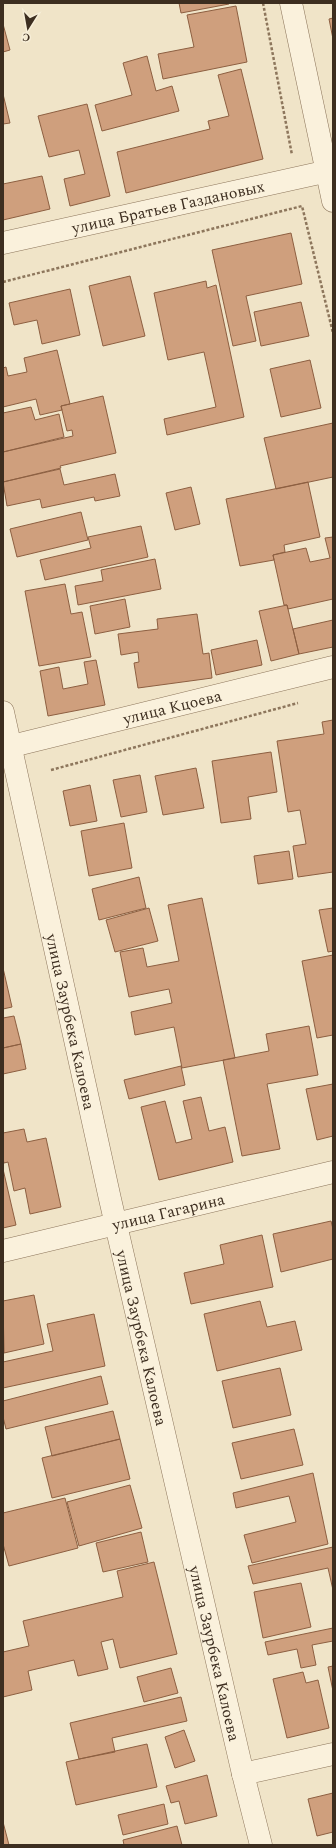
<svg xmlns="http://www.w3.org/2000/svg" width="336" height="1848" viewBox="0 0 336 1848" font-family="Spectral,serif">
  <rect width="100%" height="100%" fill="#f0e4c8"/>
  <path fill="#cf9f7d" stroke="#8d5f41" d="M179 3H229V4L181 13Z
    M236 6 247 62 163 79 158 54 194 47 187 15Z
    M333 18V39L329 19Z
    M3 24 10 50 3 52Z
    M147 56 156 91 172 86 179 111 102 131 95 105 132 95 123 63Z
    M241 69 263 159 126 193 117 152 210 129 208 121 229 116 218 75Z
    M3 94 10 123 3 124Z
    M87 104 110 196 70 206 64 179 85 174 79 150 49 157 38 116Z
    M42 176 50 209 3 220V184Z
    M291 233 302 284 246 296 256 341 233 346 212 250Z
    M130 276 145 336 103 346 89 286Z
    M206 281 207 288 216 285 244 417 167 435 164 419 216 407 204 352 168 360 154 293Z
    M70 289 80 335 42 344 37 320 14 325 9 303Z
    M301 302 309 336 261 346 254 312Z
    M57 350 70 404 61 406 62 410 40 415 36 399 3 407V368L6 367 8 376 27 372 24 358Z
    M310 360 321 408 281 417 270 369Z
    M103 396 116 453 60 466 61 468 3 482V452L73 436 72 430 67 431 61 406Z
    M31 407 35 420 59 414 64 437 3 452V413Z
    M333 423V477L276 489 264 438Z
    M60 469 64 485 115 474 120 496 95 501 94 497 42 508 40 499 7 506 3 482Z
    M308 482 320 537 284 545 285 552 273 555 274 560 240 566 226 499Z
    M191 487 200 524 175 530 166 493Z
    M81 512 88 540 17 557 10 529Z
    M141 526 148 557 45 580 40 560 91 548 88 537Z
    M333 537V599L288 609 287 605H284L273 555 306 548 310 562 330 558 325 538Z
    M155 559 161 589 78 605 75 586 103 581 101 570Z
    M65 584 71 614 82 612 91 657 39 666 25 591Z
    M125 599 130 627 95 634 90 606Z
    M287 605 299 654 271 661 259 611Z
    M197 614 203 654 209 653 212 678 138 688 134 663 139 662 138 652 121 655 118 634 158 629 157 619Z
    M333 620V647L299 654 293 629Z
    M257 640 262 665 216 675 211 650Z
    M96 660 105 705 48 716 40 671 59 667 63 689 88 684 84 662Z
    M333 720V872L298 877 293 846 306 844 300 810 288 812 277 741 324 734 322 722Z
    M271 752 277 792 248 797 251 819 221 823 212 761Z
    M196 768 204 808 163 815 155 776Z
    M140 775 147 812 121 817 113 780Z
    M90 785 97 821 70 826 63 791Z
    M124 823 132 868 89 876 81 831Z
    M289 851 293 879 258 884 254 856Z
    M139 877 146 908 99 920 92 889Z
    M202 898 235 1058 182 1068 174 1027 135 1035 131 1012 172 1003 169 989 129 997 120 952 143 948 147 967 179 961 168 905Z
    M149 908 158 941 115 952 106 920Z
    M333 908V951L328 952 319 910Z
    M333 955V1035L317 1038 302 961Z
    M3 968 12 1007 3 1009Z
    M14 1016 21 1044 3 1048V1018Z
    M309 1026 318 1075 267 1084 280 1149 242 1156 223 1060 269 1051 266 1034Z
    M21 1044 26 1069 3 1074V1048Z
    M181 1066 185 1085 129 1099 124 1080Z
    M333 1084V1136L317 1140 306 1089Z
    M201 1097 209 1131 225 1127 233 1162 159 1180 141 1107 165 1101 176 1143 192 1139 183 1101Z
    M24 1129 27 1142 46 1138 61 1207 30 1214 25 1188 14 1191 8 1162 4 1163 3 1159V1133Z
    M3 1169 16 1225 3 1228Z
    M331 1221 333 1229V1259L281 1272 273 1234Z
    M262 1235 273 1287 191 1304 184 1273 224 1264 220 1245Z
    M34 1295 44 1344 4 1353 3 1301Z
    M260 1301 267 1327 295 1321 302 1350 217 1371 204 1314Z
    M94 1314 105 1366 3 1388V1362L53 1351 47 1324Z
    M280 1368 291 1415 233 1428 222 1381Z
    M101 1376 108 1404 6 1429 3 1417V1401Z
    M113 1411 120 1439 52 1456 45 1427Z
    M294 1429 303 1465 241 1479 232 1443Z
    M120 1439 130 1479 52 1498 42 1458Z
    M313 1473 328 1544 252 1563 244 1535 296 1522 289 1496 236 1508 233 1493Z
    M130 1485 142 1528 79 1546 67 1502Z
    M65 1498 78 1548 9 1566 3 1544V1513Z
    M141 1532 148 1562 103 1572 96 1543Z
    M333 1547V1590L328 1568 253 1584 248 1566Z
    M154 1562 177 1654 120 1668 113 1639 101 1642 108 1669 78 1676 74 1660 28 1671 32 1690 3 1697V1652L29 1646 23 1621 123 1597 117 1571Z
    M301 1583 311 1627 263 1638 254 1592Z
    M333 1628V1641L312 1645 316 1665 301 1668 297 1649 268 1655 265 1642Z
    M333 1666V1691L328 1667Z
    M171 1668 178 1693 144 1702 137 1677Z
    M303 1672 306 1683 318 1680 329 1728 287 1738 273 1679Z
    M181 1697 187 1721 112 1738 115 1752 79 1759 70 1723Z
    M184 1730 195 1761 175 1768 165 1737Z
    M147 1744 157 1787 76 1805 66 1762Z
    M207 1775 217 1816 185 1824 179 1801 171 1803 166 1786Z
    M333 1793V1832L317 1836 308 1799Z
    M164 1804 168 1824 123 1835 118 1815Z
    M3 1822 9 1845H3Z
    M177 1826 182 1845H124L123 1840Z"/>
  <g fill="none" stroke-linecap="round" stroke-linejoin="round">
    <defs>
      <g id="minor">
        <path d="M291 3 333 201"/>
        <path id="s1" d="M3 243 333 170"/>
        <path id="s2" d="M3 712 110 1199 243 1774 261 1845"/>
        <path id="s3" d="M12 746 333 667"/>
        <path id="s4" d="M3 1251 333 1172"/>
        <path d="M243 1774 333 1754"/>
      </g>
    </defs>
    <use href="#minor" stroke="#8d765c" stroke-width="23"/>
    <path stroke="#8d765c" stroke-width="2.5" stroke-dasharray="3 2" stroke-linecap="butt" d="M263 3 292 155
      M3 282 302 206 333 333
      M51 770 298 703"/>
    <use href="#minor" stroke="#faf1dc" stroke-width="22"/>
  </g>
  <g text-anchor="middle" stroke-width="4" stroke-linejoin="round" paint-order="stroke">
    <g font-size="16" fill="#3d2e20" stroke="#f7eed8">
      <text dy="6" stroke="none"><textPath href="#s1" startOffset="169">улица Братьев Газдановых</textPath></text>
      <text dy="6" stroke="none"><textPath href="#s3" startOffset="165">улица Кцоева</textPath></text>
      <text dy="6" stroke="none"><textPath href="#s2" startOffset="317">улица Заурбека Калоева</textPath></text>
      <text dy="6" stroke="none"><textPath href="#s4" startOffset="170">улица Гагарина</textPath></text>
      <text dy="6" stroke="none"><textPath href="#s2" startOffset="641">улица Заурбека Калоева</textPath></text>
      <text dy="6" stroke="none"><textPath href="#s2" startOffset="965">улица Заурбека Калоева</textPath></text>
    </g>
  </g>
  <rect width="336" height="1848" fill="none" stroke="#3d2e20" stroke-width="8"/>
  <g transform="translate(28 28) rotate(191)" stroke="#f7eed8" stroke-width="3" paint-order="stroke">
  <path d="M0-3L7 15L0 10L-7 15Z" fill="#3d2e20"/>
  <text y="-6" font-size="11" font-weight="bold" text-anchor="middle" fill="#3d2e20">С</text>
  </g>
</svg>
